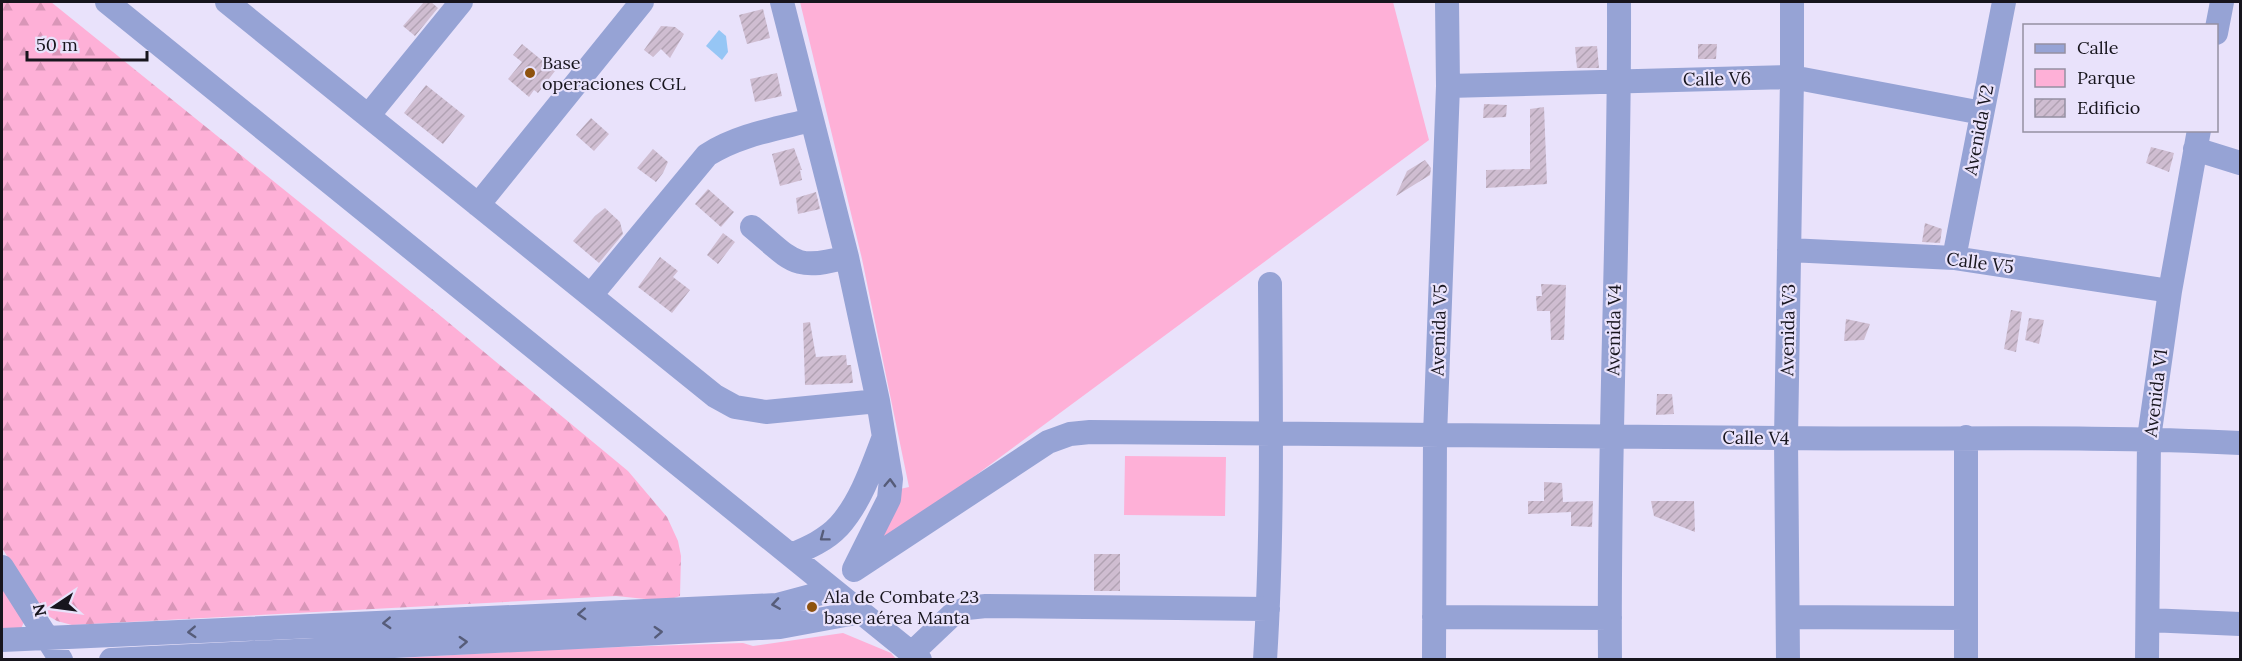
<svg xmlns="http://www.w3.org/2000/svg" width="2242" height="661" viewBox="0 0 2242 661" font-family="Lora,serif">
  <defs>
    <pattern id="forest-firs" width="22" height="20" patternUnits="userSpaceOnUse" patternTransform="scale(1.5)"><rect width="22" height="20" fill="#feb0d7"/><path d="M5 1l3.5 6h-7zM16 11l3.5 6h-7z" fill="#d996b8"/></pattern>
    <pattern id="building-hatch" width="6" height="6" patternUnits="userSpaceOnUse" patternTransform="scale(1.5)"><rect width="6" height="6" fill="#cfbdd1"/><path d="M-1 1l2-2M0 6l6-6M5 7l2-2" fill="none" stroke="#b1a2b3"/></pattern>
  </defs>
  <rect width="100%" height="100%" fill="#e9e2fb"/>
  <path fill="#feb0d7" d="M800 2H1393L1429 140 918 518 874 545 900 489 909 487 862 259Z
    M1125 456 1226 457 1225 516 1124 515Z
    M2 578 24 622 20 631 2 636Z
    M843 633 891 653 896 659 401 658 560 649 743 643 753 646Z"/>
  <path fill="url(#forest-firs)" d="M2 2H51L437 313 628 471 667 517 678 541 681 556 680 596 665 601 616 596 72 625 57 621 43 613 2 548Z"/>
  <path fill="#96c6f5" d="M719 30 726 36 728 52 722 60 706 46Z"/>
  <path fill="url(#building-hatch)" d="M424 2H431L438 8 415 36 403 26Z
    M763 9 770 38 747 44 739 15Z
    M661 26 675 27 684 34 670 58 661 49 653 57 644 50Z
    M522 44 555 71 538 93 534 90 529 97 508 79 522 62 513 55Z
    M1698 44H1717L1716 59H1698Z
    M1597 46 1599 68H1577L1575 47Z
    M777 73 782 96 755 102 750 79Z
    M426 85 465 116 443 144 404 113Z
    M1484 104 1507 105 1506 117 1483 118Z
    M1544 107 1547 184 1486 188V170L1530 169V109Z
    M591 118 609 134 594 151 576 135Z
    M2151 147 2174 153 2169 172 2146 163Z
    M794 148 802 170H800L802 180 780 186 772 154Z
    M653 149 668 162 663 173 656 182 637 168Z
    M1425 160 1431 168 1430 175 1396 196 1407 171Z
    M708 189 734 212 721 227 695 204Z
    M816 192 820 209 798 214 796 198Z
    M605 208 620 222 623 234 599 263 573 241 595 216Z
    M1925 223 1942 229 1940 243 1922 242Z
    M723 233 735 242 718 264 707 255Z
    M660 257 678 271 673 277 690 290 672 313 638 287Z
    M1541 284 1566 285 1564 340H1551L1550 311H1537L1536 296H1542Z
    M2011 310 2022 312 2016 352 2004 349Z
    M2029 318 2044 320 2039 344 2025 340Z
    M1846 319 1870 324 1864 340 1844 341Z
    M810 322 816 357 846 355 847 365H851L853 383 805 385 803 323Z
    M1657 394H1672L1674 414 1656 415Z
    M1544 482 1562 483 1563 502 1593 501 1592 527 1571 526V512L1528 514V501H1544Z
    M1651 501H1694L1695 532 1654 516Z
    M1094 554H1120V591H1094Z"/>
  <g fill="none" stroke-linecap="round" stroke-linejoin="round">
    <path stroke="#96a3d5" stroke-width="24" d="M107 2 920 660
      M227 2 715 396 735 407 766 412 878 401
      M782 2 847 257 878 401 891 479 889 499 854 569
      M2216 33 2222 2
      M1448 86 1792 77 1982 113
      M368 116 461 2
      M2195 149 2240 163
      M478 205 642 2
      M752 227C792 260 793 272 847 257
      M1789 250 1954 258 2170 291
      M1954 258 2004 2
      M591 295 707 155C738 135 776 129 811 120
      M1966 437V660
      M791 555C808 548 826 540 839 526 860 503 872 468 883 439
      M2 567 61 660
      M854 570 1048 442 1070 434 1090 432C1322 436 1553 437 1784 438 1936 440 2088 435 2240 443
      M1434 617 1610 618
      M1788 617 1966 618
      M2148 620 2240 624
      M2 640 777 605 833 590
      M912 653 952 615 967 608 986 606 1268 609
      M111 660 780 627 861 612
      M1265 660C1273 534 1271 409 1270 284
      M1434 660 1435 436 1448 86 1447 2
      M1610 660C1608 440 1620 221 1619 2
      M1788 660 1786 439 1792 77V2
      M2147 660 2149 438 2170 291 2199 130"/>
  </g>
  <defs><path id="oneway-chevron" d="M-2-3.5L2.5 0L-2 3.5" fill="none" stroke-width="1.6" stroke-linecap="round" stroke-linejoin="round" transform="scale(1.5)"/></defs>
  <g stroke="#565c79">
    <use href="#oneway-chevron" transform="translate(890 483) rotate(-88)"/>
    <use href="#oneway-chevron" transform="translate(824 537) rotate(143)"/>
    <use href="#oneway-chevron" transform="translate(776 604) rotate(171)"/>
    <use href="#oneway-chevron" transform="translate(582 614) rotate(177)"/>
    <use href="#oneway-chevron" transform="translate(387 623) rotate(177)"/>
    <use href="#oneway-chevron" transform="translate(192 632) rotate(177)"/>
    <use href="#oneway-chevron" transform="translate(658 632) rotate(-3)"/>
    <use href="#oneway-chevron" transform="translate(463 642) rotate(-3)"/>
  </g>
  <g fill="#8e530f" stroke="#e9e2fb" stroke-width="2">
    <circle cx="530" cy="73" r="6"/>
    <circle cx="812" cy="607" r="6"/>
  </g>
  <g text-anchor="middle" stroke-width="4.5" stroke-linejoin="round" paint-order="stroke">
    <g font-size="18" fill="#17151d" stroke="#e9e2fb" text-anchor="start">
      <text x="542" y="69">Base<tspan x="542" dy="21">operaciones CGL</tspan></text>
      <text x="824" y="603">Ala de Combate 23<tspan x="824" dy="21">base aérea Manta</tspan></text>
    </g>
    <g font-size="18" fill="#17151d" stroke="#e9e2fb">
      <text transform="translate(1717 79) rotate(-1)" y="6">Calle V6</text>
      <text transform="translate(1979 130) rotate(-79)" y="6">Avenida V2</text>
      <text transform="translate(1980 263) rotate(7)" y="6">Calle V5</text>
      <text transform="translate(1439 330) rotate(-88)" y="6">Avenida V5</text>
      <text transform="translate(1614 330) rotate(-89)" y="6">Avenida V4</text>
      <text transform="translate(1788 330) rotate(-89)" y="6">Avenida V3</text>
      <text transform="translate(2156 393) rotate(-83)" y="6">Avenida V1</text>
      <text transform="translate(1756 438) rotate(1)" y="6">Calle V4</text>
    </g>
  </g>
  <rect width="2242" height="661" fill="none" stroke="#17151d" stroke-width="6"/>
  <rect x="2023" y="24" width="195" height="108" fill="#e9e2fb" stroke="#9590a2" stroke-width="1.5"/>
  <rect x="2035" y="44" width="30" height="9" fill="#96a3d5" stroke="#9590a2" stroke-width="1.5"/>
  <text x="2077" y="54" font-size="18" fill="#17151d">Calle</text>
  <rect x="2035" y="69" width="30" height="18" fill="#feb0d7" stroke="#9590a2" stroke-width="1.5"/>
  <text x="2077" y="84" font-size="18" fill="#17151d">Parque</text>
  <rect x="2035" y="99" width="30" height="18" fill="url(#building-hatch)" stroke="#9590a2" stroke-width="1.5"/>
  <text x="2077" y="114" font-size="18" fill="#17151d">Edificio</text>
  <g transform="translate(54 607) rotate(257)" stroke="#e9e2fb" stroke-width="4.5" paint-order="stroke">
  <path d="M0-4.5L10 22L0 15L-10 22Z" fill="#17151d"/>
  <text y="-9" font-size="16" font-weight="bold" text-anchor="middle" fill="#17151d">N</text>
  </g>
  <path d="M27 51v9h120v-9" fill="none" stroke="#17151d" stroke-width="3"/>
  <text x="36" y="51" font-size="18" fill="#17151d" stroke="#e9e2fb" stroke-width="4.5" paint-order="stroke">50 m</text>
</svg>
